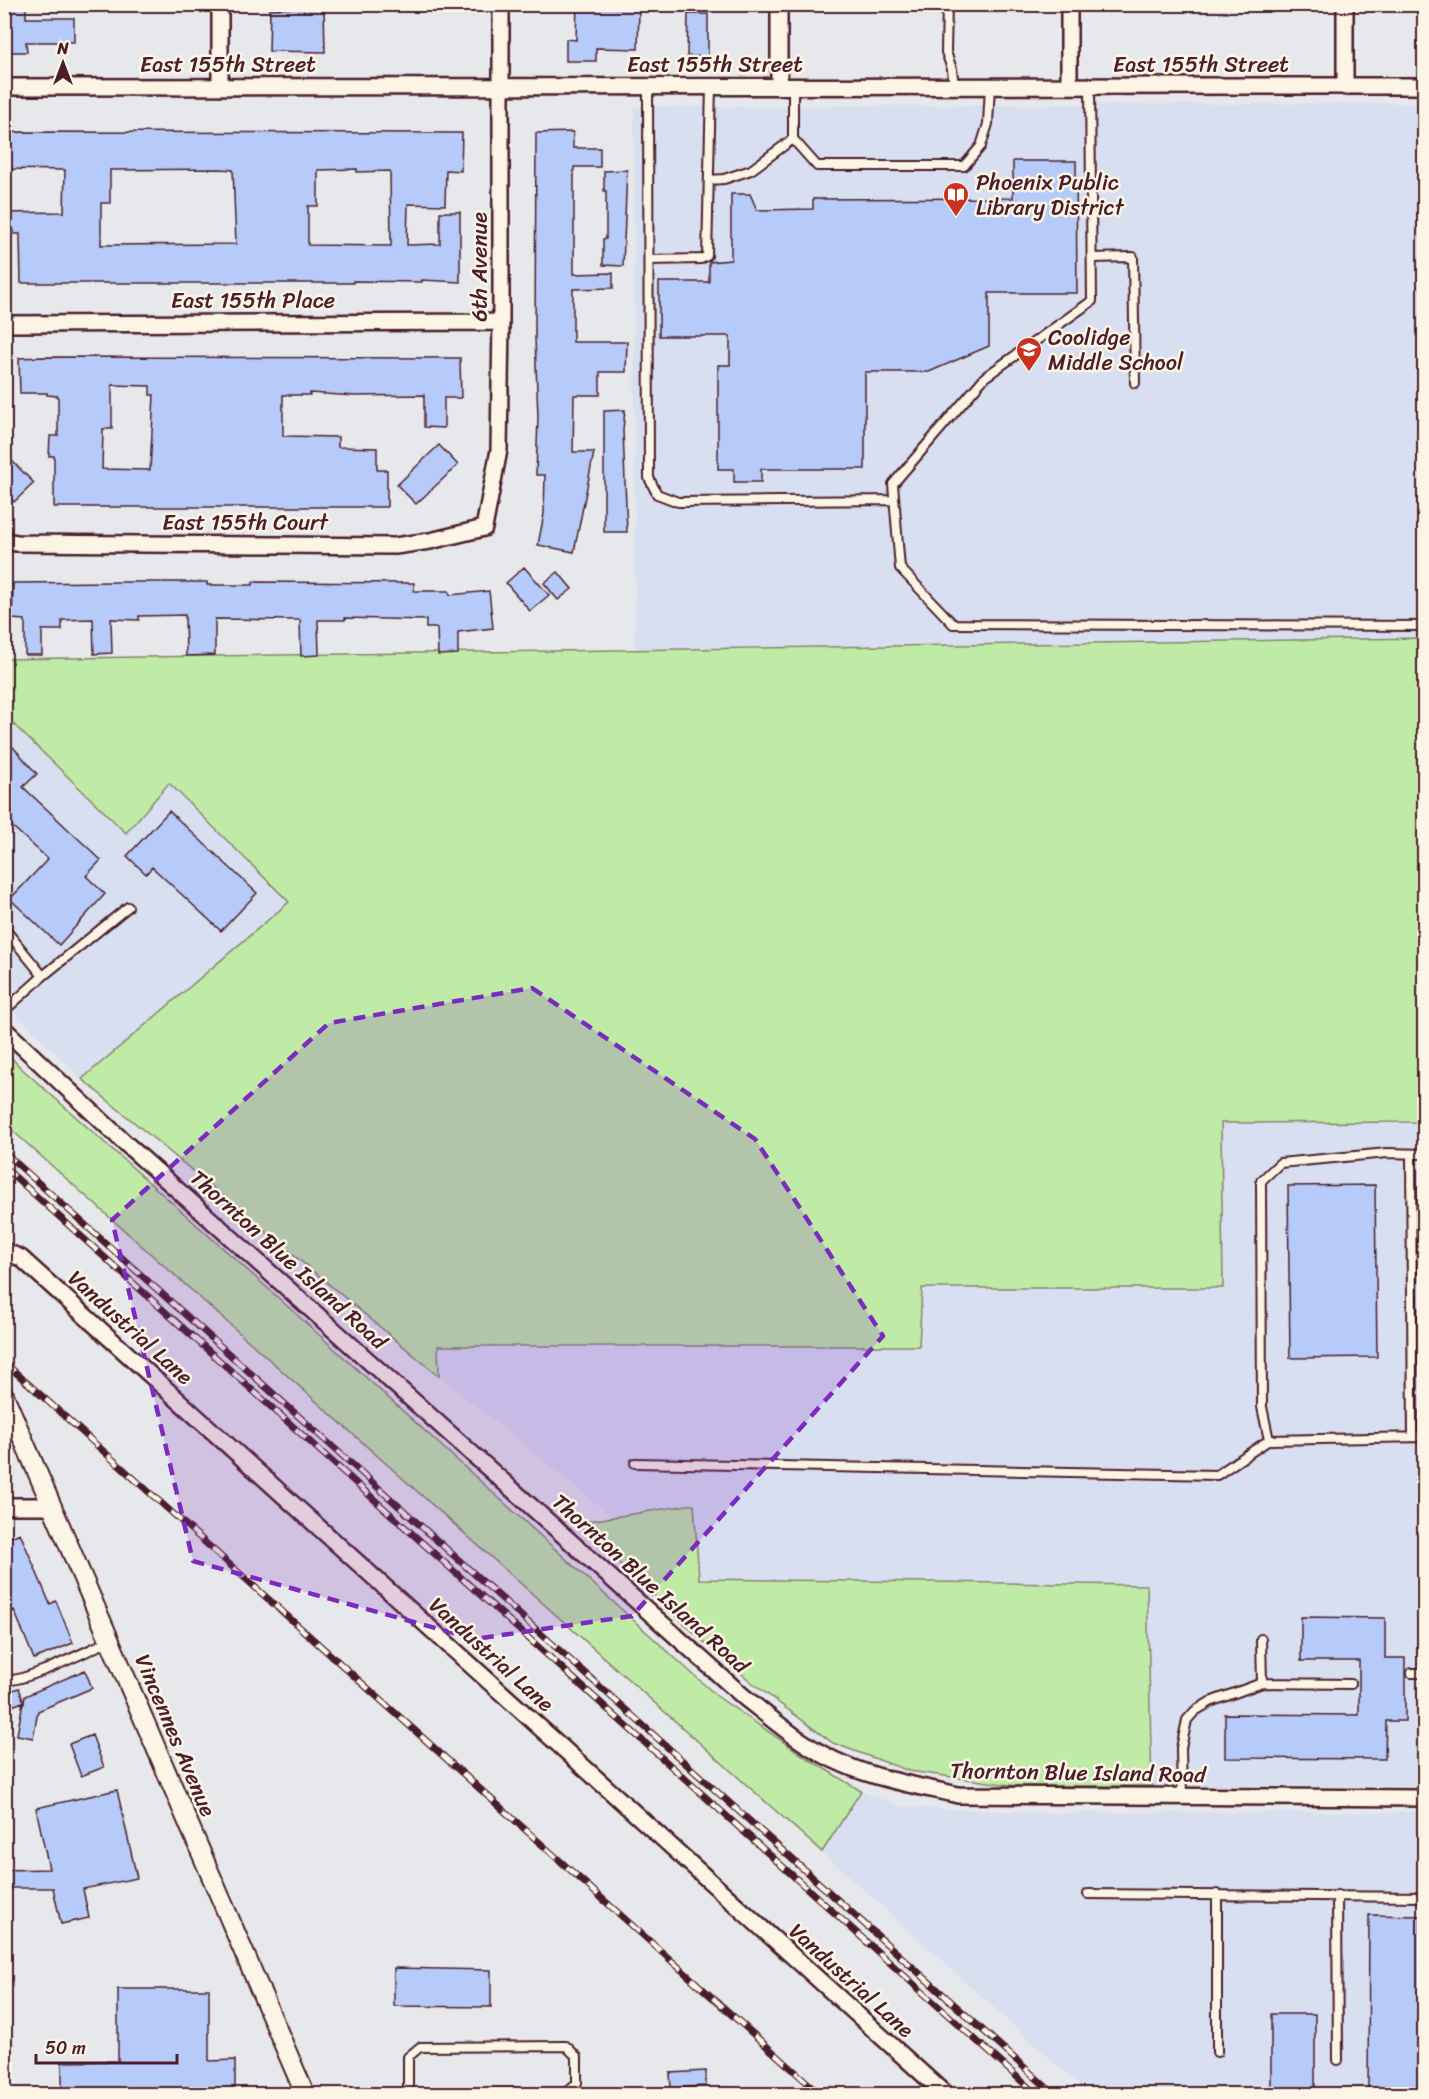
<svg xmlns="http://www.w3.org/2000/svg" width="1429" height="2099" viewBox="0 0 1429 2099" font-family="Sriracha,sans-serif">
  <rect width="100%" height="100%" fill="#e7e8eb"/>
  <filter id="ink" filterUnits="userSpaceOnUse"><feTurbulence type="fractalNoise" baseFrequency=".0167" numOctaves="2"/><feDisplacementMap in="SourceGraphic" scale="12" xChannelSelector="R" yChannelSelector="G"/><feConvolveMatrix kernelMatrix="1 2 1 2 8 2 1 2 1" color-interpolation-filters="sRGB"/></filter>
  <g filter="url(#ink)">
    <path fill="#d8dff0" d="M1424 103V638L635 650 634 107Z
      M4 716 126 833 168 782 289 902 82 1079 5 1003Z
      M1424 1122V1786H1152L1147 1585 698 1579 694 1504 613 1517 439 1376 438 1346H919L922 1288H1222L1221 1123Z
      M861 1791 903 1807 1053 1813 1420 1812 1424 1814V2094H1089L822 1852Z"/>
    <path fill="#c0eba7" stroke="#858569" stroke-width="1.5" d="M1424 638V1122L1221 1123 1223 1288H922L919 1346H438L439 1376 82 1079 289 902 169 783 126 833 5 716 4 659Z
      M5 1051 20 1067 263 1284 718 1697 807 1758 861 1791 822 1852 5 1124Z
      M694 1504 699 1579 1147 1585 1152 1786H1017L909 1771 833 1743 755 1685 705 1643 576 1523Z"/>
    <path fill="#b6cbfa" stroke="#4a1f2b" stroke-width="1.5" fill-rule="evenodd" d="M4 4H26V18H74V42H26L27 52H4Z
      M577 4H605L604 7 639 9 638 49 596 48V61H566V39L576 40Z
      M324 7 325 52 269 51 270 9Z
      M688 14H708V57L687 56Z
      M4 132 462 133 461 171 446 170 445 205 408 204 407 245 440 244V212H460V282L422 280V282L353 281V283H21L20 234H14V231L4 232V213L64 212 65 170 4 169ZM220 169 233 170 236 244 101 245V203H110V170ZM357 169V172L390 171 391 246 308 245V206H318V170Z
      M573 132V148H600V167H574V274L613 273V288L573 289V342H627L626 372H600V395H574L573 452H594L574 552 538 545 544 514 545 475H536L538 417 535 338 536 133Z
      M1013 161H1076L1077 293H989V346L929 372H865V469H761V482H734V469H718V365H730V336H659V282H709V262L731 260V194H750L757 210 813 209V199L1013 198Z
      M627 170 623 266 603 265V239H606V191H604V171Z
      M43 357 460 358 461 398H444V428L424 427V395L355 396 310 393V395H283V436L338 437V447L377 448V470H387V507H54V456H49L50 436H58V396L47 395V393H20L19 358ZM112 385 150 386V395H154L150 470 102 469 103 429H112Z
      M625 410 623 430 627 532H604V411Z
      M439 445 458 465 416 504 397 485Z
      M4 453 34 483 14 502 4 492Z
      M524 567 549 595 530 611 506 583Z
      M558 572 572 589 558 600 544 583Z
      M116 582H207V585H253V582L414 583V591H449L450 595 489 591 493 628 458 632V654L438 655 437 628H426V620L345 618V620H318L319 655 301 656 300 620 215 619V655L186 656 185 615 139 616V620L111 619 112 653 94 654 93 619 62 620V630H42V655H25V620L12 619 13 583Z
      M4 737 37 774 23 787 101 860 86 876 105 894 59 945 10 899 48 859 4 819Z
      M169 811 257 893 221 931 152 867 146 874 127 856Z
      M1375 1185 1377 1357 1290 1358 1288 1186Z
      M20 1533 50 1604 56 1601 73 1643 34 1659 14 1610 8 1613 4 1603V1540Z
      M1301 1617 1385 1618V1658H1405V1721H1386L1385 1759 1225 1758V1714L1359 1715V1661H1301Z
      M85 1670 92 1688 38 1711 33 1738 17 1735 23 1702 4 1709V1693L19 1688 24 1702 25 1696Z
      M92 1735 104 1767 81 1776 69 1744Z
      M117 1790 137 1878 83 1889 89 1918 61 1924 53 1888H4V1870L49 1869 36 1808Z
      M1369 1915 1421 1916 1420 2094H1368Z
      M394 1968 491 1970V2007L394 2006Z
      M118 1989H209V2061L235 2060V2094H62V2062L118 2061Z
      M1271 2014H1315V2094H1271Z
      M706 2071V2086L671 2088 670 2073Z"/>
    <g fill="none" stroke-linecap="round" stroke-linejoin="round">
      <defs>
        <path id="service" d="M947 4 946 52 952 69 954 86
          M648 86 649 478 657 494 678 502 894 500
          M793 86V139L817 166H964L981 146 988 124 990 86
          M1090 86 1092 301 985 377 893 484 900 568 953 624 1424 626
          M709 180 724 179 751 170 793 139
          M1092 258 1133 257 1135 383
          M649 260 701 259 707 256 711 86
          M4 928 43 976
          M4 1011 43 976 128 907
          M1411 1154 1413 1437
          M1424 1154 1387 1153 1280 1163 1261 1181 1262 1407 1269 1440 1424 1437
          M635 1463 1217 1475 1269 1440
          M1261 1639 1262 1683
          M1411 1673H1424
          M4 1680C23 1684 88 1650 109 1641
          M1182 1797 1181 1748 1187 1720 1195 1711 1210 1702 1262 1683 1351 1684
          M1088 1894 1424 1897
          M1217 1894V2052
          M1337 1895 1338 2060
          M408 2094V2057L420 2047 566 2046 577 2057V2083L565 2093 463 2094"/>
        <path id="minor" d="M220 4V86
          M779 4V86
          M1069 4V86
          M1345 4V87
          M4 87 1424 86
          M4 324 501 322
          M4 541 17 543 395 546 430 541 484 528 499 450 501 322V4
          M4 1029 124 1142 744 1697C775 1721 806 1749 843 1764 880 1780 919 1786 958 1795L1424 1798
          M4 1251 21 1258 945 2094
          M4 1506H51"/>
        <path id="tertiary" d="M4 1395 305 2094"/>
      </defs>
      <use href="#service" stroke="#4a1f2b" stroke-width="12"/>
      <use href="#minor" stroke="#4a1f2b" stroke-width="20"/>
      <use href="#tertiary" stroke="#4a1f2b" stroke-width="22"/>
      <use href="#service" stroke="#fcf5e5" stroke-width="8"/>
      <use href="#minor" stroke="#fcf5e5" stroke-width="15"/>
      <use href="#tertiary" stroke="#fcf5e5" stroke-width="18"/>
      <defs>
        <path id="rail" d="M4 1152 1054 2094
          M4 1167 1036 2094
          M4 1362 820 2094"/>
      </defs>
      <use href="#rail" stroke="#4a1f2b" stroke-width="7"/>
      <use href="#rail" stroke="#fcf5e5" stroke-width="4.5" stroke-dasharray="14" stroke-linecap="butt"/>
    </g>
  </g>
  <path fill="#7b2cbf" fill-opacity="0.2" stroke="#7b2cbf" stroke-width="4.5" stroke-dasharray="12 8" stroke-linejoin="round" d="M532 988 755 1139 883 1336 632 1616 475 1639 193 1561 112 1220 329 1023Z"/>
  <defs>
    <symbol id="library-pin" viewBox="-11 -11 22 30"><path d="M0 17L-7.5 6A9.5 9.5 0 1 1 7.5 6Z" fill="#c8321e" stroke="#fcf5e5"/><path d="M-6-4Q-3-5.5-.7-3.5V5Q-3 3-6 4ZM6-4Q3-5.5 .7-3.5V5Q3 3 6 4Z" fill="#fff"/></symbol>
    <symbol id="school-pin" viewBox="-11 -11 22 30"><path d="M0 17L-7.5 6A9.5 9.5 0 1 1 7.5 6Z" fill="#c8321e" stroke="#fcf5e5"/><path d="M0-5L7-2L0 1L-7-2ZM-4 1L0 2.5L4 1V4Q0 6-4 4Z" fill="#fff"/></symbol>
  </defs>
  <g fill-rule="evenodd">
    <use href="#library-pin" x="941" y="180" width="30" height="40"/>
    <use href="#school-pin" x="1014" y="335" width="30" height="40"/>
  </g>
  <g text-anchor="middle" stroke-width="5" stroke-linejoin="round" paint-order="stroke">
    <g font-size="22" fill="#4a1f2b" stroke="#fcf5e5">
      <text x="228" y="72">East 155th Street</text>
      <text x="715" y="72">East 155th Street</text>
      <text x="1201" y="72">East 155th Street</text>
      <text transform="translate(479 267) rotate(-90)" y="8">6th Avenue</text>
      <text x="253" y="308">East 155th Place</text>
      <text x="245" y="530">East 155th Court</text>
      <text transform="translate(289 1259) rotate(42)" y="8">Thornton Blue Island Road</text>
      <text transform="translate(131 1327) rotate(42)" y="8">Vandustrial Lane</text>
      <text transform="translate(651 1583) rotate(42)" y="8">Thornton Blue Island Road</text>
      <text transform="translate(492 1654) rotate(42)" y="8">Vandustrial Lane</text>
      <text transform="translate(176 1735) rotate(67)" y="8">Vincennes Avenue</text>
      <text transform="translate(1078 1772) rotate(1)" y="8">Thornton Blue Island Road</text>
      <text transform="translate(852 1980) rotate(42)" y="8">Vandustrial Lane</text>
    </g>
    <g font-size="22" fill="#4a1f2b" stroke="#fcf5e5" text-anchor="start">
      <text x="976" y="190">Phoenix Public<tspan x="976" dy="25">Library District</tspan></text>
      <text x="1048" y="345">Coolidge<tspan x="1048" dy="25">Middle School</tspan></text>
    </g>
  </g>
  <rect width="1429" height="2099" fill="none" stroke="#fcf5e5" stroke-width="24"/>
  <rect x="12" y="12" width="1405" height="2075" fill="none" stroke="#4a1f2b" stroke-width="2" filter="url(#ink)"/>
  <g transform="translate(63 63)" stroke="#fcf5e5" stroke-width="4.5" paint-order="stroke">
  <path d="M0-4.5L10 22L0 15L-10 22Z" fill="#4a1f2b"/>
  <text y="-9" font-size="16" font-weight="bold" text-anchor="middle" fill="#4a1f2b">N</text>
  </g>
  <path d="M36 2054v9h141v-9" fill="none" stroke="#4a1f2b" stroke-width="3"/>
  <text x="45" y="2054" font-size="18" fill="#4a1f2b" stroke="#fcf5e5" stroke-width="4.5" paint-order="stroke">50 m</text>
</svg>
